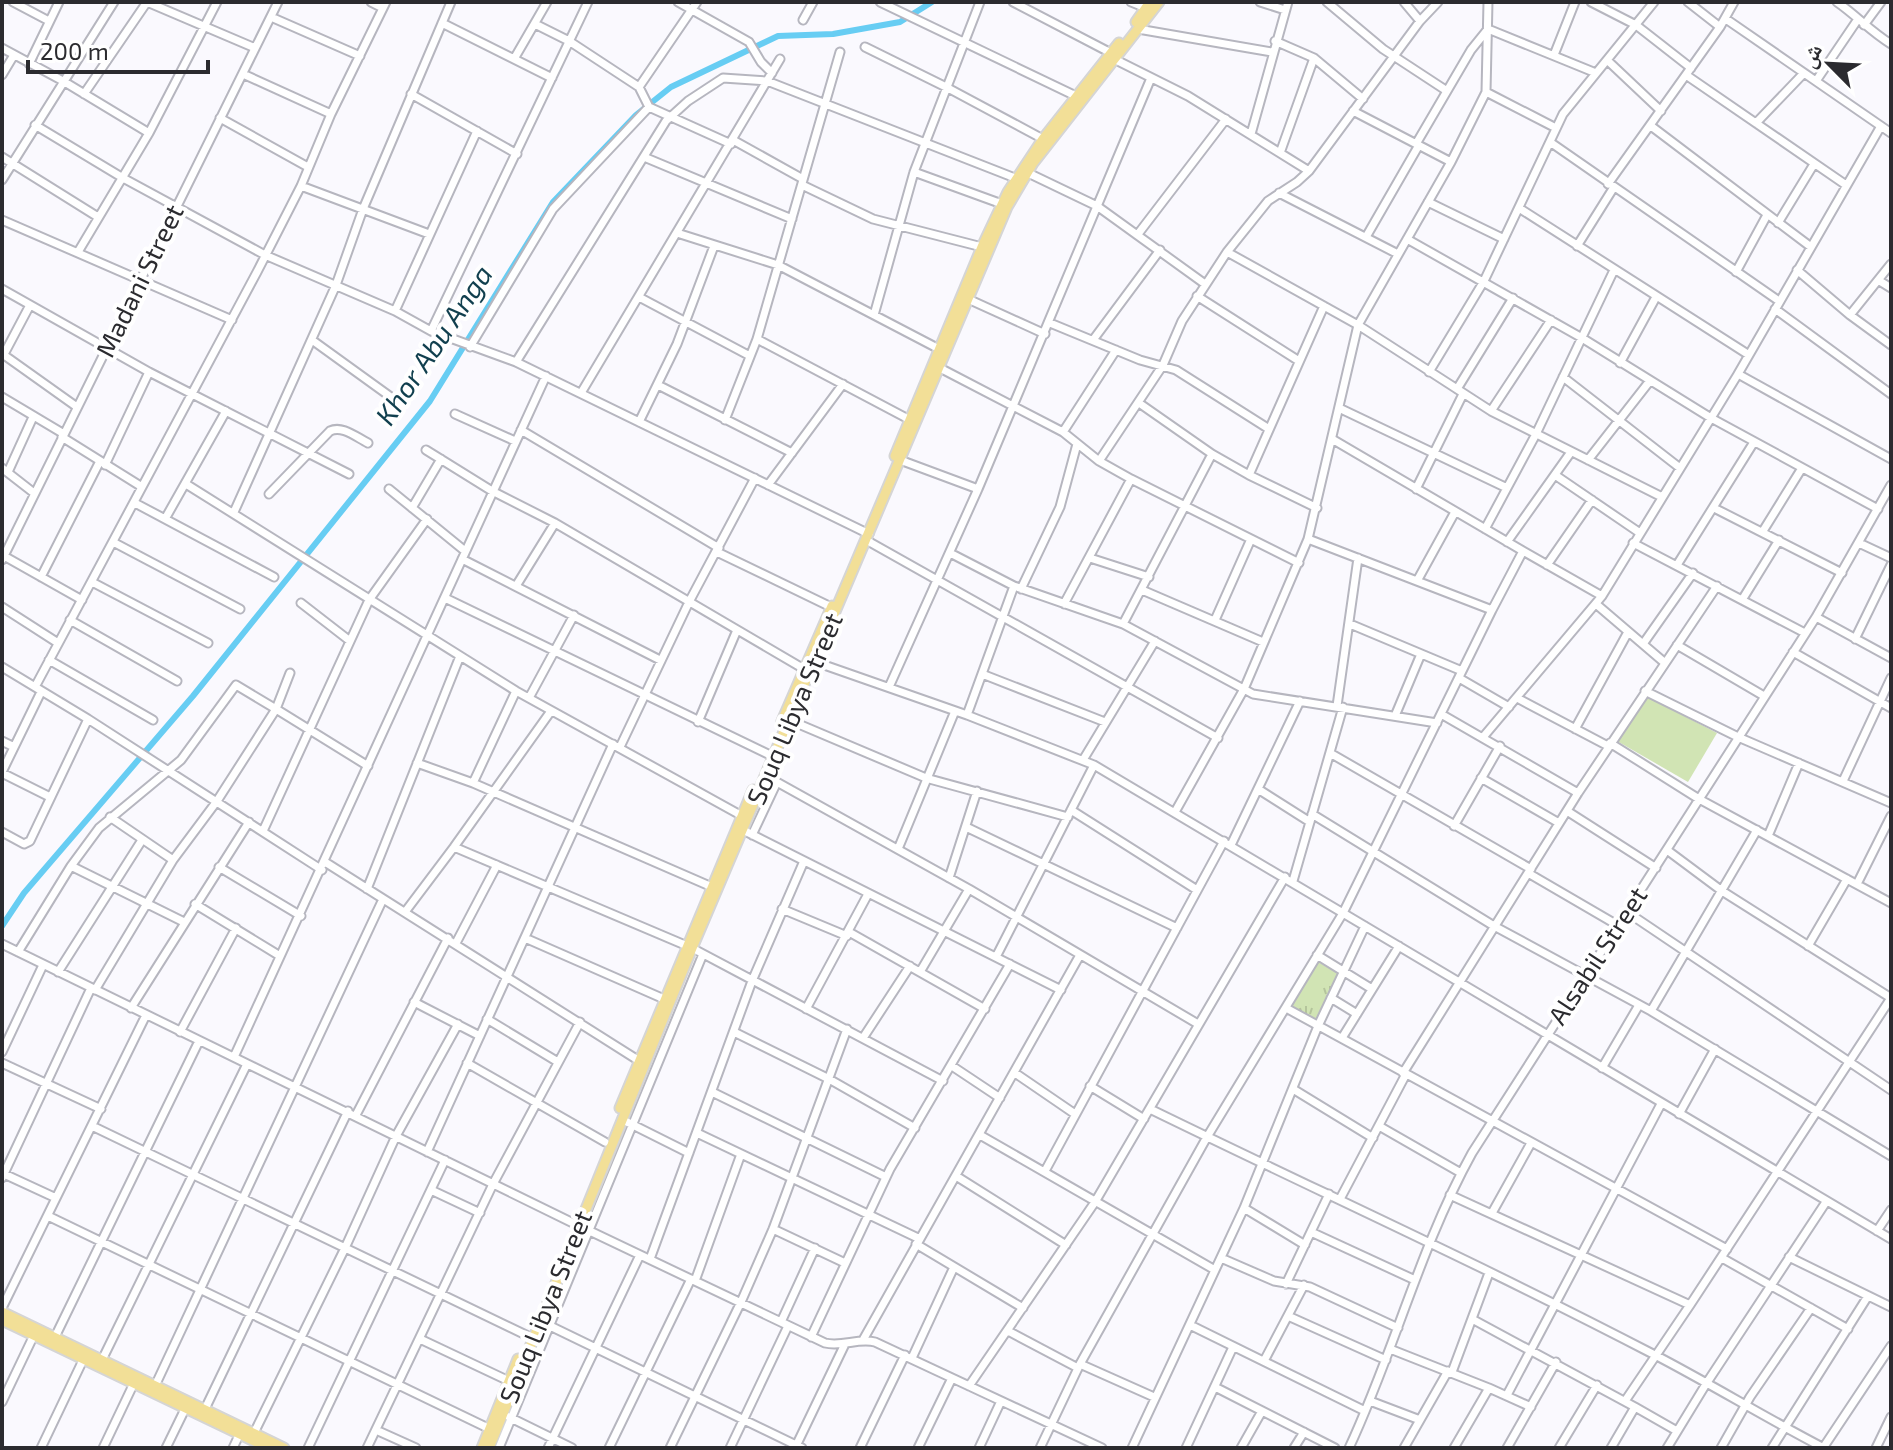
<svg xmlns="http://www.w3.org/2000/svg" width="1893" height="1450" viewBox="0 0 1893 1450" font-family="'Exo 2','Noto Naskh Arabic',sans-serif">
  <defs>
    <pattern id="grass-tufts" width="24" height="20" patternUnits="userSpaceOnUse" patternTransform="scale(2)"><rect width="24" height="20" fill="#d1e4b4"/><path d="M3 7l-1-3M5 7V3M7 7l1-3M15 17l-1-3M17 17v-4M19 17l1-3" fill="none" stroke="#b4c49b"/></pattern>
  </defs>
  <rect width="100%" height="100%" fill="#faf9fe"/>
  <path fill="url(#grass-tufts)" d="M1318 962 1339 974 1316 1021 1291 1007Z"/>
  <path fill="#d1e4b4" d="M1646 696 1717 733 1688 782 1617 741Z"/>
  <g fill="none" stroke-linecap="round" stroke-linejoin="round">
    <path stroke="#67cdf3" stroke-width="6" d="M2 926 24 893 193 696 430 401 553 202 636 115 671 87 778 36 833 34 900 22 932 2"/>
    <defs>
      <path id="minor" d="M13 2 49 21
        M147 2 255 48
        M371 2 383 8
        M678 2 749 42 761 62 772 73
        M697 2 639 87 649 107 731 144
        M880 2 1080 98
        M1013 2 1111 53
        M1131 2 1146 8
        M1260 2 1285 10
        M1327 2 1383 49 1447 91
        M1404 2 1420 21
        M1591 2 1636 25 1691 68
        M1688 2 1720 27
        M1837 2C1856 15 1871 32 1891 44
        M271 17 360 56
        M1726 19 1891 133
        M803 20 813 2
        M442 23 552 78
        M535 24 569 41 639 87
        M1864 25 1881 2
        M1138 29 1272 52
        M1275 41 1314 58 1363 99
        M865 47 946 87 1043 139
        M2 48 63 81 149 133
        M1554 55 1575 2
        M514 59 547 2
        M1114 59 1188 96 1309 171
        M1607 60 1661 111
        M29 64 59 2
        M243 74 331 114
        M2 75 14 55
        M1686 75 1846 185
        M1816 81 1858 19
        M1486 92 1556 128
        M84 94 147 2
        M411 94 517 154
        M1353 111 1451 162
        M220 118 308 167
        M1756 123 1804 73
        M35 125 123 178 265 255 395 311 431 331 588 2
        M1651 126 1811 247
        M1251 134 1288 2
        M733 140 803 179
        M1550 142 1779 301
        M1416 144 1471 50 1488 29 1596 73
        M1280 153 1314 58
        M2 157 98 217
        M644 157 792 219
        M1024 171 1097 206 1205 284
        M914 172 1002 204
        M2 180 114 2
        M1608 184 1720 27 1734 2
        M802 185 873 219 982 247
        M301 186 429 234
        M1279 193 1398 254
        M1428 202 1504 239
        M1519 208 1749 355
        M2 220 232 320
        M1778 223 1814 164
        M677 233 778 265 941 350
        M1138 234 1226 119
        M1366 237 1419 145
        M1407 239 1582 338 1711 418 1878 509
        M1577 246 1614 187
        M78 252 149 133 217 2
        M1227 252 1358 325 1491 411 1662 497
        M1797 270 1850 315 1891 345
        M1736 272 1767 215
        M1878 280 1891 288
        M2 289 149 372 349 474
        M1197 296 1299 361
        M639 297 750 356
        M968 299 1045 334
        M1775 309 1891 394
        M395 311 477 131
        M874 315 914 172 980 2
        M1850 315 1891 264
        M1050 323 1140 360 1176 370 1269 429
        M431 331 516 362 869 534
        M757 339 914 422
        M312 340 395 400
        M1093 340 1160 250
        M470 347 553 209 649 107
        M4 355 77 407
        M3 356 30 305
        M516 362 666 121 688 101 723 78 767 81 1015 178
        M1620 363 1656 297
        M936 366 1063 432 1099 461 1131 479 1299 563
        M1429 372 1484 281 1563 114 1654 2
        M1738 374 1891 459
        M1563 377 1680 468
        M658 385 792 453
        M1457 389 1513 298
        M581 393 780 59
        M2 397 64 434
        M1139 403 1212 454 1249 475 1317 508
        M1339 408 1507 488
        M1491 411 1551 320
        M455 414 515 441
        M725 420 757 339 840 52
        M639 422 677 344 714 246
        M521 430 719 548
        M1063 432 1116 350
        M62 437 142 487
        M426 450 492 491 555 523 804 669
        M900 460 978 489
        M1588 460 1649 382
        M1099 461 1163 365 1182 321 1227 252 1268 201 1297 182 1309 171 1420 21 1438 2
        M105 465 149 372
        M2 468 34 493
        M8 472 33 417
        M1249 475 1324 306
        M1555 475 1640 533
        M186 484 516 691 744 817
        M768 485 843 384
        M389 489 465 551
        M1416 489 1463 394
        M269 494 330 431C342 425 356 437 368 443
        M135 503 274 577
        M412 508 441 459
        M1714 508 1842 573
        M234 512 336 285 363 209 451 2
        M165 519 226 411
        M1485 529 1536 434 1614 270
        M1763 531 1802 468
        M1308 539 1492 610
        M866 540 1218 738
        M113 542 240 609
        M1507 542 1571 452
        M1633 543 1805 633
        M1859 543 1891 558
        M1523 551 1602 596
        M717 552 831 607
        M950 553 1014 586 1123 624 1253 694 1437 723
        M4 556 82 600
        M1090 558 1149 577
        M462 559 660 660
        M2 560 278 2
        M1547 565 1592 500
        M1677 565 1754 442
        M41 577 99 463
        M1417 581 1455 512
        M92 582 208 643
        M516 586 555 523
        M1021 589 1060 507 1077 444
        M1142 590 1263 642
        M445 598 774 757
        M1742 600 1779 540
        M301 603 350 641
        M1064 604 1131 479
        M1596 604 1665 663
        M2 607 58 643
        M1816 617 1891 658
        M70 620 177 681
        M1215 620 1251 539
        M1123 624 1212 454
        M1350 624 1462 671
        M1855 639 1891 565
        M1643 644 1693 573
        M1677 645 1764 696
        M1793 652 1891 708
        M812 658 827 666 967 715 1094 765 1891 1239
        M49 660 153 720
        M2 667 88 719 322 870
        M982 674 1105 722
        M1459 678 1509 707
        M35 687 257 272 301 186 331 114 386 2
        M889 687 978 489 1151 78
        M1645 691 1738 737 1891 803
        M529 698 574 615
        M1517 698 1608 746
        M1337 706 1358 558
        M1441 714 1578 793
        M967 715 1014 586
        M1395 716 1421 654
        M789 720 926 778 1068 817
        M698 722 737 630
        M1575 729 1628 632
        M1484 736 1602 596 1738 374 1881 126
        M2 741 14 747
        M1610 743 1699 799 1891 903
        M620 747 689 602 755 478
        M1330 753 1531 869
        M1083 760 1155 641
        M417 763 473 783 712 887
        M2 772 41 692
        M2 773 50 797
        M766 776 969 889 1198 1024
        M1481 778 1559 823
        M1843 781 1891 678
        M473 783 516 691
        M1258 789 1310 822
        M1071 810 1197 890
        M1567 811 1656 868
        M1175 812 1244 689 1308 539 1358 325 1451 162 1486 92 1488 2
        M1312 814 1494 926 1651 1011 1891 1156
        M110 817 173 860
        M1454 826 1500 746
        M966 827 1177 928
        M743 830 1061 990
        M263 831 369 600 427 519
        M2 832 24 844 30 841 88 719
        M752 835 777 782
        M1768 836 1799 763
        M1231 845 1300 701
        M454 847 692 948 943 1081
        M898 849 955 711
        M1667 850 1722 891 1891 998
        M325 862 641 1062
        M71 866 184 922
        M219 867 301 916
        M1528 873 1619 926
        M949 878 977 791
        M1293 881 1343 707
        M1857 884 1891 816
        M367 889 460 656
        M195 904 280 956
        M782 909 847 936
        M405 912 454 847 551 711
        M1627 912 1891 1090
        M849 932 985 1009
        M525 938 664 999
        M456 943 497 865
        M2 944 573 1223 825 1343C842 1347 858 1338 875 1342L1102 1448
        M1808 946 1847 879
        M18 952 71 866 99 828 181 760 236 685 276 709 290 673
        M1317 955 1372 989
        M996 957 1094 765
        M58 972 142 840
        M920 972 969 889
        M95 990 173 860 217 801 276 709 368 766
        M1331 998 1357 1014
        M414 1002 480 1036
        M131 1008 249 822
        M1286 1008 1727 1249
        M806 1009 868 894
        M1651 1011 1757 830
        M487 1019 558 1062
        M180 1032 236 928
        M734 1032 829 1079 915 1128
        M863 1038 910 966
        M1342 1038 1399 946
        M2 1052 43 965
        M234 1057 546 376
        M2 1063 101 1109
        M467 1063 605 1142
        M952 1066 1000 1098
        M1602 1068 1639 1005
        M1015 1073 1075 1114
        M1403 1073 1578 793 1717 586
        M1090 1086 1144 1119
        M1293 1089 1373 1138
        M712 1092 886 1177
        M1150 1109C1318 1191 1488 1268 1653 1354 1711 1384 1766 1418 1824 1448
        M1679 1114 1715 1049
        M356 1115 448 938
        M627 1122 689 1153
        M92 1126 528 1336
        M1379 1126 1461 1173
        M697 1133 920 1239
        M980 1135 1215 1270
        M427 1152 613 744
        M1045 1171 1224 841
        M2 1173 56 1198
        M956 1176 1066 1245
        M2 1178 91 988
        M431 1190 480 1213
        M1450 1195 1690 1305
        M1340 1199 1406 1074
        M1244 1208 1305 1245
        M1492 1213 1531 1143
        M48 1216 490 1429
        M773 1229 845 1263
        M1877 1231 1891 1210
        M1311 1232 1415 1280
        M916 1244 1023 1308
        M1789 1257 1891 1307
        M1221 1258 1274 1281 1310 1287 1398 1328
        M1722 1258 1848 1329
        M650 1259 752 981 804 861
        M695 1281 741 1154
        M1286 1284 1329 1194
        M2 1308 146 1015
        M1288 1316 1386 1360
        M1472 1319 1635 1407
        M781 1322 815 1248
        M548 1325 802 1448
        M1190 1325 1365 1411
        M1008 1331 1078 1368
        M55 1337 199 1041
        M811 1337 890 1169 1010 964
        M420 1339 509 1381
        M863 1340 1080 955
        M1390 1349 1489 1388 1531 1407
        M912 1358 954 1267
        M102 1360 247 1064
        M1264 1361 1304 1285
        M1080 1364 1154 1397
        M1452 1372 1489 1273
        M155 1386 383 899
        M969 1386 1095 1202 1285 877
        M1215 1387 1335 1448
        M1507 1395 1661 1104
        M1370 1401 1420 1420
        M1625 1401 1690 1305 1891 998
        M2 1402 34 1335
        M205 1409 348 1111
        M509 1417 572 1448
        M376 1430 416 1448
        M254 1433 345 1248 396 1136 458 1024
        M796 1446 845 1344
        M41 1448 84 1358
        M103 1448 134 1383
        M166 1448 186 1407
        M233 1448 240 1433
        M308 1448 445 1160
        M367 1448 493 1184 580 1022
        M499 1448 703 954
        M548 1448 640 1255
        M609 1448 691 1279
        M670 1448 741 1302 773 1229 847 1029
        M730 1448 788 1326
        M860 1448 905 1355
        M918 1448 952 1378
        M979 1448 1001 1401
        M1040 1448 1080 1364 1207 1137 1343 913 1492 610 1523 551 1332 439
        M1132 1448 1244 1208 1318 1026 1365 926
        M1186 1448 1233 1347
        M1241 1448 1262 1411
        M1294 1448 1304 1432
        M1349 1448C1394 1352 1420 1247 1472 1153L1816 617 1891 485
        M1404 1448 1448 1371
        M1454 1448 1489 1388
        M1507 1448 1556 1362
        M1559 1448 1597 1385
        M1611 1448 1635 1407 1677 1431
        M1667 1448 1706 1384 1826 1202
        M1721 1448 1750 1397 1811 1308
        M1772 1448 1868 1296
        M1823 1448 1891 1346
        M1876 1448 1891 1417"/>
      <path id="major" d="M1136 22 1150 2
        M895 456 982 247 1008 192 1043 139 1119 43
        M782 721 832 606
        M620 1108 753 790
        M2 1312 284 1448
        M2 1320 269 1448
        M482 1448 518 1359
        M489 1448 692 948 1007 207 1033 163 1159 2"/>
    </defs>
    <use href="#minor" stroke="#b6b6bf" stroke-width="11"/>
    <use href="#major" stroke="#d5d5d5" stroke-width="13"/>
    <use href="#minor" stroke="#fff" stroke-width="7"/>
    <use href="#major" stroke="#f2df97" stroke-width="9"/>
  </g>
  <g text-anchor="middle" stroke-width="8" stroke-linejoin="round" paint-order="stroke">
    <g font-size="26" fill="#2b2b2f" stroke="#fff">
      <text transform="translate(140 281) rotate(-64)" y="9">Madani Street</text>
      <text transform="translate(795 709) rotate(-67)" y="9">Souq Libya Street</text>
      <text transform="translate(1598 956) rotate(-57)" y="9">Alsabil Street</text>
      <text transform="translate(546 1307) rotate(-68)" y="9">Souq Libya Street</text>
    </g>
    <g font-size="28" font-style="italic" fill="#113f4e" stroke="#fff">
      <text transform="translate(434 345) rotate(-56)" y="10">Khor Abu Anga</text>
    </g>
  </g>
  <rect width="1893" height="1450" fill="none" stroke="#2b2b2f" stroke-width="8"/>
  <g transform="translate(1829 64) rotate(294)" stroke="#ffffff" stroke-width="6" paint-order="stroke">
  <path d="M0-6L14 30L0 20L-14 30Z" fill="#2b2b2f"/>
  <text y="-12" font-size="22" font-weight="bold" text-anchor="middle" fill="#2b2b2f">ش</text>
  </g>
  <path d="M28 60v12h180v-12" fill="none" stroke="#2b2b2f" stroke-width="4"/>
  <text x="40" y="60" font-size="24" fill="#2b2b2f" stroke="#ffffff" stroke-width="6" paint-order="stroke">200 m</text>
</svg>
